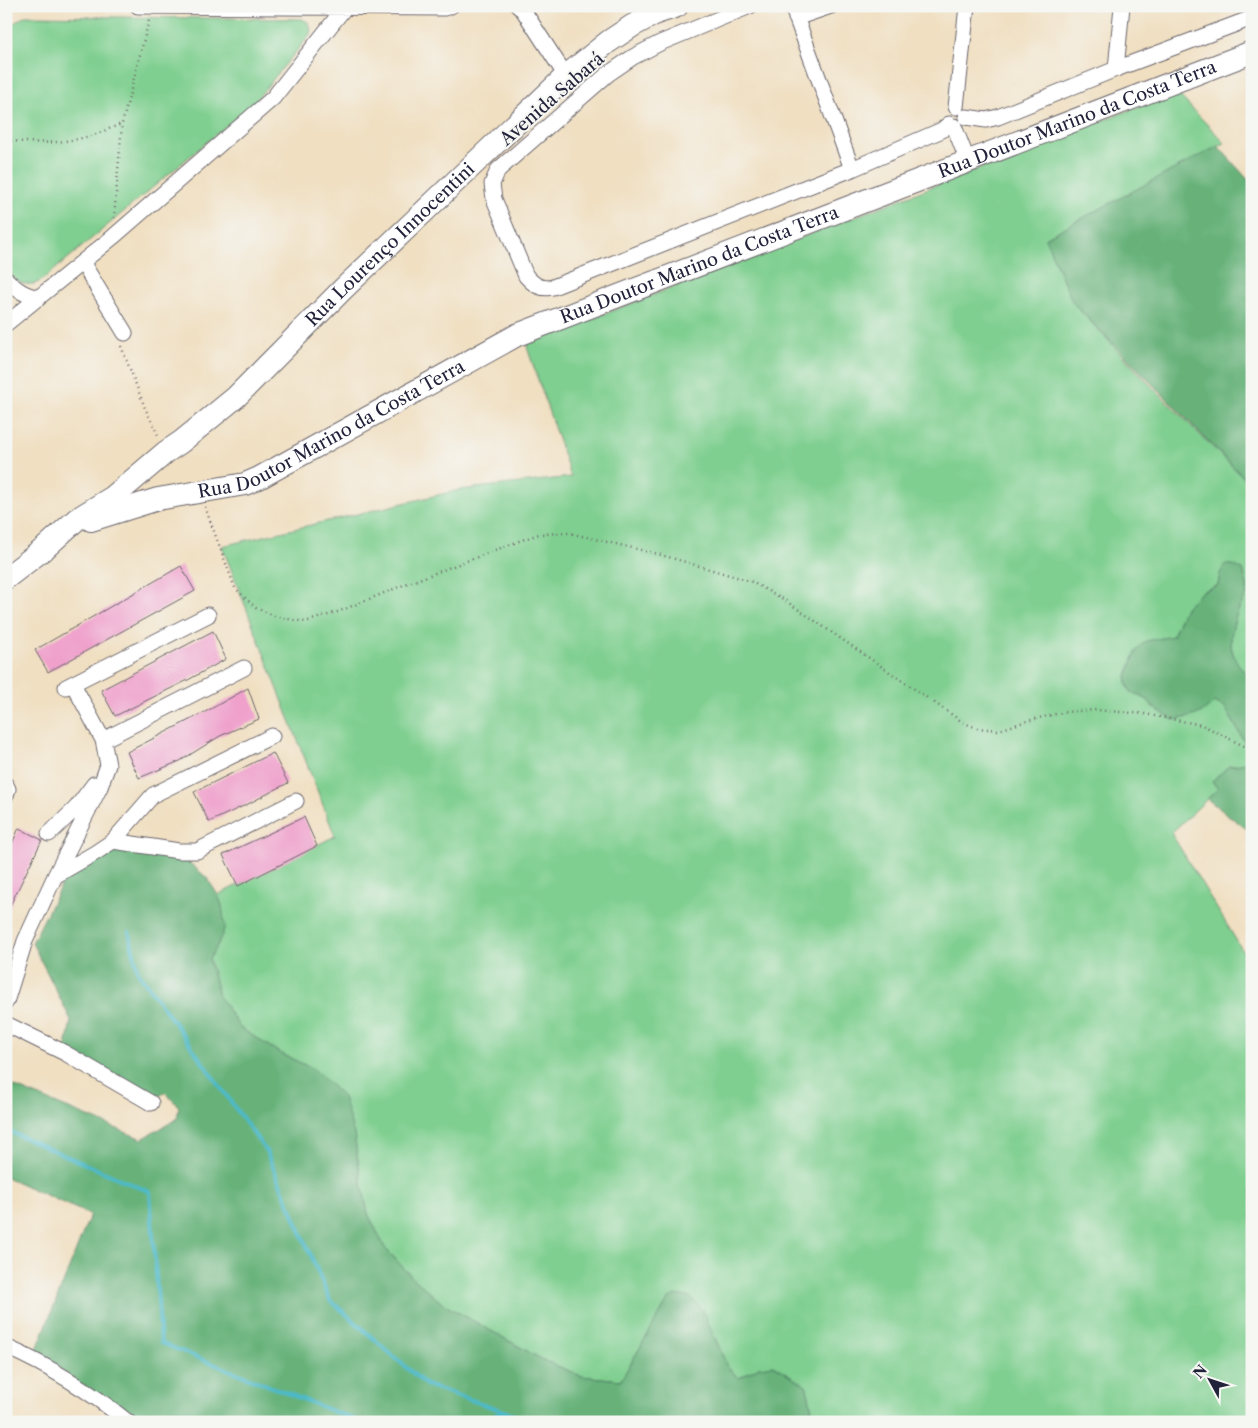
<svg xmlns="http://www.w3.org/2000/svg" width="1258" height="1428" viewBox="0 0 1258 1428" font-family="'Libre Caslon Text',serif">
  <rect width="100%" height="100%" fill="#f6f6f2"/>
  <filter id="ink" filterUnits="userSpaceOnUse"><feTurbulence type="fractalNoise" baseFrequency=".02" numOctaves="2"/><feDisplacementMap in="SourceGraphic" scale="10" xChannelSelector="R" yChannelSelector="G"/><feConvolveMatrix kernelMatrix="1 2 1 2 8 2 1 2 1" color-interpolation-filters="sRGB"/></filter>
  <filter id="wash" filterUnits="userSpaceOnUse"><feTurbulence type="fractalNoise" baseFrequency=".0096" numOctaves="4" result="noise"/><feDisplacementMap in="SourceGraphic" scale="20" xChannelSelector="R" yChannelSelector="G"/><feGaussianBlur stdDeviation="1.12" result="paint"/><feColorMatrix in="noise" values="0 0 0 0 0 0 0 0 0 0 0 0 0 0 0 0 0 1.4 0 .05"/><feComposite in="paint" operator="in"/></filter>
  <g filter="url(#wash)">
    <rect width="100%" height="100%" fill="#f0dfc1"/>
    <path fill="#7fcf90" stroke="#507866" d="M25 16 302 19 308 22 311 30 309 36 256 100 244 111 41 281C27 289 12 282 6 266L8 35 14 23Z
      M1176 92 1225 143 1045 238 1073 303 1155 390 1252 486V678C1227 659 1227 638 1238 611 1240 605 1245 600 1247 593 1248 585 1245 578 1243 570L1220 574 1218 585 1203 591 1186 606 1179 621 1173 636 1147 641 1135 654 1127 677V684L1130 691 1148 700 1154 708 1214 702 1225 707 1252 756V762L1229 766 1212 781 1218 789 1171 833 1252 966V1422H815L806 1385 759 1367 739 1378 728 1368 712 1331 702 1309 644 1341 621 1380 581 1376 543 1360 443 1304 413 1278 385 1248 368 1214 360 1174 354 1134 315 1070 280 1053 240 1028 218 996 209 959 218 944 222 906 218 895 335 836 222 546 459 490 571 477 527 347 528 346 527 344Z"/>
    <path fill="#67b27a" stroke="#446a5a" d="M1218 146 1252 184V486L1073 303 1045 238Z
      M1224 565H1232L1243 570C1245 578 1248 585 1247 593 1245 600 1240 605 1238 611 1227 638 1227 659 1252 678V756L1225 707 1214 702C1202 716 1190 717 1173 720L1154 708 1148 700 1130 691 1127 684V677L1135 654 1140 646 1146 641 1173 636 1179 621 1186 606 1203 591 1218 585 1220 574Z
      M1252 762V833L1207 799 1218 789 1212 781 1229 766Z
      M123 850 183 857 207 878 218 895 222 906 225 927 218 944 209 959 219 996 240 1028 280 1053 315 1070 343 1097 354 1134 360 1174 368 1214 385 1248 413 1278 443 1304 543 1360 581 1376 621 1380 668 1300 675 1295 690 1297 702 1309 712 1331 728 1368 739 1378 759 1367 773 1365 806 1385 815 1422H128L33 1359 90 1215 6 1177V1083L142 1139 177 1119 179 1107 165 1092 151 1103 65 1053 71 1020 32 943 63 881 97 856Z"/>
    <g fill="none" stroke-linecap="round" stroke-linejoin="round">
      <path stroke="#4db9c9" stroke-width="4" d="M129 932 138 972 266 1151 330 1300 426 1385 504 1411
        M6 1130 150 1192 161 1343 360 1422
        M481 1422 504 1411 529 1422"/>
    </g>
    <g id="blocks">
      <path fill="#efa1cc" d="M181 566 195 591 48 672 35 650Z
        M213 631 226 659 188 680 115 716 101 690Z
        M248 688 259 719 220 736 180 761 139 778 127 752 207 711Z
        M273 753 288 783 248 804 209 822 194 792Z
        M304 817 317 846 238 886 223 855Z
        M19 828 42 840 6 914V857Z"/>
    </g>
  </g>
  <g filter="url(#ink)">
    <use href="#blocks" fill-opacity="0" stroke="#6a646a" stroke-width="1"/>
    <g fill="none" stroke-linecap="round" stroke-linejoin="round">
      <defs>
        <path id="minor" d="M138 6 445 8 451 6
          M518 6 523 10 566 76
          M750 6 660 43 633 57 608 74 498 170 492 184 494 199 526 276C534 285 541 290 553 287L852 169 942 130 949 124
          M792 6 852 169
          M796 18 831 6
          M1116 69 1122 6
          M956 107 967 6
          M966 117 986 120 998 117 1116 69 1252 18
          M954 126 968 162
          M82 262 125 333
          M6 279C16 290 25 295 39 298
          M6 324 113 237 273 98 346 6
          M73 684 103 740 244 668
          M66 687 208 615
          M6 785 8 789 6 795
          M49 834 76 808 94 784
          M113 841 153 795 272 736
          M55 876 100 787 108 765 103 740
          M6 1002 25 941 55 876 95 853 113 841 179 851H197L296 801
          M6 1024 65 1053 151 1103
          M6 1347C49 1366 91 1392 128 1422"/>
        <g id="secondary">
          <path id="s1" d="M91 520 158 499 245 484 259 478 517 335 1252 52"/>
          <path id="s2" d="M6 578 45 548 77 519 113 497 166 452 181 442 236 397 343 289 566 76 608 42 632 26 656 13 677 6"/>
        </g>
      </defs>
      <use href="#minor" stroke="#6a646a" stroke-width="17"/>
      <use href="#secondary" stroke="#6a646a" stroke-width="24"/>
      <path stroke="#6a646a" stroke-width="2.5" stroke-dasharray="1 4" stroke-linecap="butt" d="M6 140C36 144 64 144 93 135 103 132 112 127 122 124
        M114 218 122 124 149 20
        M121 346 145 408 159 437
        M205 507 235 588 256 608 277 617 305 622 335 613 406 584 519 541 539 534 569 533 658 554 750 581 783 599 964 723 977 728 999 730 1027 721 1064 712 1096 710 1145 714 1202 725 1252 750"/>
      <use href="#minor" stroke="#fff" stroke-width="15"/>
      <use href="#secondary" stroke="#fff" stroke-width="22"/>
    </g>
  </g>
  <g text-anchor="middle" stroke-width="4" stroke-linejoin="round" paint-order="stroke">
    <g font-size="18" fill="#22223b" stroke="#f6f6f2">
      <text transform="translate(552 99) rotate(-41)" y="6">Avenida Sabará</text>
      <text dy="6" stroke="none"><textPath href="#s1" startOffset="1069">Rua Doutor Marino da Costa Terra</textPath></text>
      <text dy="6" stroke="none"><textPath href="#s2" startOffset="510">Rua Lourenço Innocentini</textPath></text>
      <text dy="6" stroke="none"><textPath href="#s1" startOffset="664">Rua Doutor Marino da Costa Terra</textPath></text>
      <text dy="6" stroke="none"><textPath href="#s1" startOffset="259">Rua Doutor Marino da Costa Terra</textPath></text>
    </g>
  </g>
  <rect width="1258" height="1428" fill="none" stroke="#f6f6f2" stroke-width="25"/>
  <g transform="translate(1210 1380) rotate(310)" stroke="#f6f6f2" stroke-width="4" paint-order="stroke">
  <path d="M0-4L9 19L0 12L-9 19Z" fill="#22223b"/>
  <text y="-8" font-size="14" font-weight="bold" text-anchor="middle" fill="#22223b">N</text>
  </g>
</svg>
